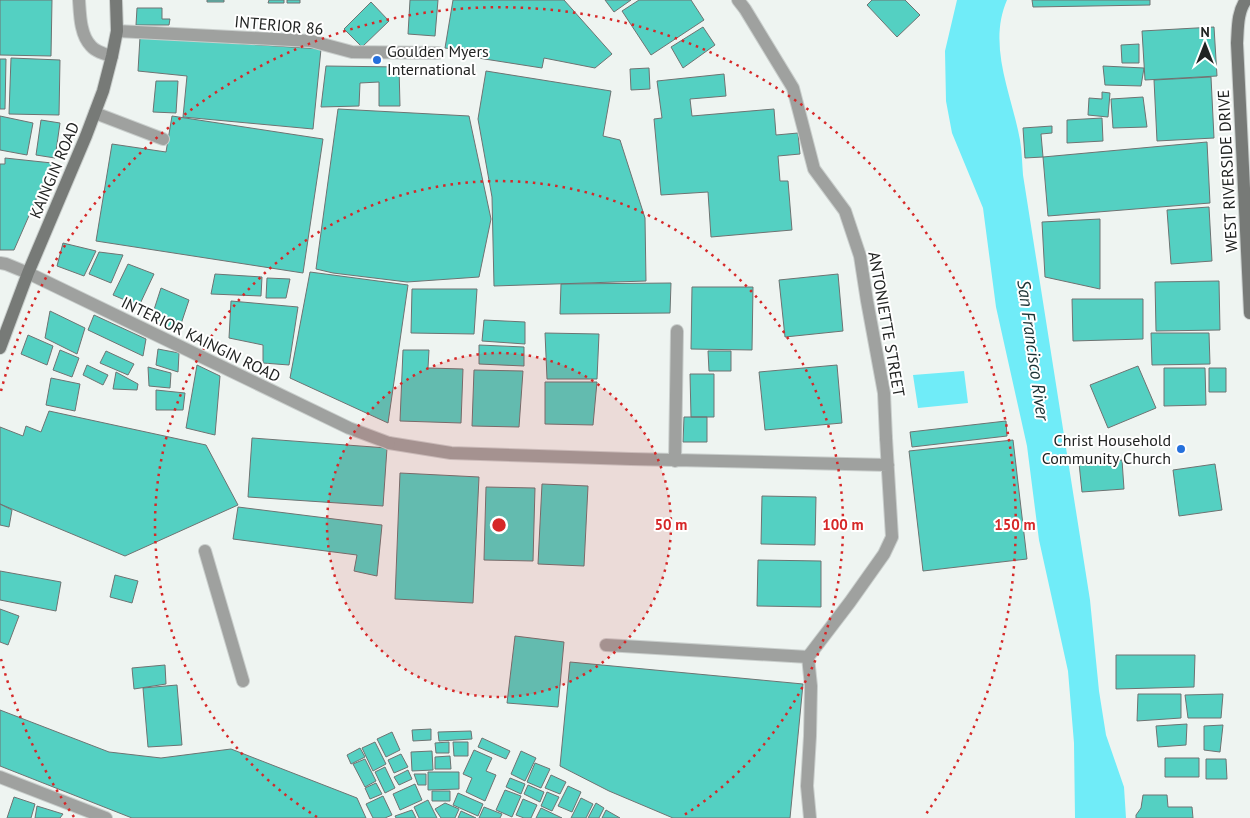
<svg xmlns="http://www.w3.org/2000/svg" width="1250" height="818" viewBox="0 0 1250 818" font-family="'PT Sans',sans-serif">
  <rect width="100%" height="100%" fill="#eef4f1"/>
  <path fill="#70ecf8" d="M957 0H1007C987 46 1012 95 1020 140 1022 151 1022 163 1023 175L1090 600 1099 691 1106 735 1124 787 1126 818H1075L1074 743 1068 671 1039 540 1027 446 996 307 983 208 952 133 946 101 945 51Z
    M964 371 968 403 918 408 913 375Z"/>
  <path fill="#54d0c2" stroke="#6e7372" d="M0 0H52L51 56 0 55Z
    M207 0H224V2H207Z
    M269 0H284V3H268Z
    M287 0H300V3H287Z
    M410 0H438L435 36 408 34Z
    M453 0H564L612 54 595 68 544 58 542 68 459 55V50L445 48Z
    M605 0H631L614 12Z
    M639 0H691L704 20 651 55 622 11Z
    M872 0H905L920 15 897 37 867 5Z
    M1032 0H1150V5L1033 7Z
    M371 2 389 21 362 47 344 29Z
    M137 8H162V19H170L169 25H136Z
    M703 27 715 45 683 68 671 47Z
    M1214 27 1217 76 1145 80 1142 31Z
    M140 37 321 49 313 129 183 117 187 76 138 71Z
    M1139 44V63H1122L1121 45Z
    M11 58 60 60 59 115 9 114Z
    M0 59H6L5 109H0Z
    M326 66 399 67 400 106H379V82L360 83 359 106 321 107Z
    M1103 66 1144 68 1141 86 1105 85Z
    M649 68 650 89 631 90 630 69Z
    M486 71 611 91 603 136 620 140 645 218 646 281 494 286 492 197 478 119Z
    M724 74 726 96 690 99 692 116 774 109 776 135 798 133 800 154 778 156 780 181H788L792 230 711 237 708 192 661 195 654 119 662 118 657 81Z
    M1211 77 1214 138 1157 141 1154 80Z
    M156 81H178L176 113 153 112Z
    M1102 92 1110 93 1108 117 1088 115 1089 98 1102 99Z
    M1143 97 1147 127 1113 128 1111 99Z
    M338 109 469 116 491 219 479 277 407 282 333 273 316 269Z
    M0 116 33 123 27 155 0 150Z
    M172 116 323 139 303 273 96 241 112 144 166 152Z
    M1102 118 1103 141 1067 143V120Z
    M41 120 60 123 55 158 36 155Z
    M1052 126V133L1041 134 1043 157 1025 158 1023 128Z
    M1207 142 1210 203 1048 216 1043 157Z
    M5 158 52 163 14 250H0V164H5Z
    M1209 207 1212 261 1171 264 1167 210Z
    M1100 219V289L1045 277 1042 222Z
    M63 243 96 251 84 276 57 266Z
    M99 252 123 255 111 283 89 274Z
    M128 264 154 274 139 306 113 295Z
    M310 272 408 285 388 423 290 378Z
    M215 274 262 277 261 296 211 294Z
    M838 274 843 331 785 337 779 280Z
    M267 278 290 279 286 298H266Z
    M1219 281 1220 330 1156 331 1155 282Z
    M671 283 670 313 560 314 561 284Z
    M692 287H753L752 350 691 349Z
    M161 288 189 300 178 333 151 319Z
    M412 289H477L474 334 411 333Z
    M1072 299H1143V339L1073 341Z
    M231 301 298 307 289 365 263 363V345L229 338Z
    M50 311 85 328 77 354 45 338Z
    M94 315 146 339 143 356 88 330Z
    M484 320 525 322V344L482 341Z
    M545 333 599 334 597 379H547Z
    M1151 333H1209L1210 364 1152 365Z
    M28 335 53 346 47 365 21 354Z
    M479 345 524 347V366L479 364Z
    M158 349 179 353 178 372 156 365Z
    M60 350 79 358 72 377 53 370Z
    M403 350H429L428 368 463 369 461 423 400 421Z
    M106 351 134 364 128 375 100 363Z
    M708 351H731V371H709Z
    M87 365 108 375 103 385 83 375Z
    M197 365 220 376 215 435 186 428Z
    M837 365 842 423 765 430 759 372Z
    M1138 366 1156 408 1108 428 1090 385Z
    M148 367 171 373 170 388 149 386Z
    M1164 368H1205L1206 405 1164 406Z
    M1209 368H1226V392H1209Z
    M474 370 523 371 519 427 472 426Z
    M116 372 138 384 137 390 113 389Z
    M690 374H714V417H691Z
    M51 378 80 384 75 411 46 405Z
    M545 382H597L593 425 545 424Z
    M156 390 185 393 183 410H156Z
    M49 411 206 445 238 505 125 556 0 504V427L23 436 26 426 41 432Z
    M684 417H707V442H683Z
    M1006 421 1007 436 912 447 910 432Z
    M252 438 387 448 383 506 248 497Z
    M1013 440 1027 559 923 571 909 451Z
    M1122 460 1124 489 1082 492 1079 463Z
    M1215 464 1222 510 1179 516 1173 470Z
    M400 473 479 477 473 603 395 599Z
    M542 484 588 486 584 566 538 564Z
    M486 487 535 488 533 561 484 560Z
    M762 496 816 497 815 545 761 544Z
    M0 504 12 510 9 527 0 525Z
    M238 507 382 525 377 576 354 571 357 555 233 539Z
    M758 560 821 561V607L757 606Z
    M0 571 61 582 56 611 0 600Z
    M115 575 138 581 132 603 110 597Z
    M0 609 19 616 8 645 0 642Z
    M515 636 564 642 558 707 507 703Z
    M1116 655H1195L1194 687 1116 689Z
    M570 662 803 684 790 818H673L609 791 560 766Z
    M165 665 166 684 134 689 132 668Z
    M177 685 182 745 148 747 143 688Z
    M1138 694H1181V718L1137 721Z
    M1223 694 1221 718H1188L1185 695Z
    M0 710 109 752 161 758 231 749 357 798 366 818H132L0 766Z
    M1187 724 1186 745 1158 747 1156 726Z
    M1223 725 1220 752 1204 750V726Z
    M431 729V740L413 741 412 730Z
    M471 731 472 739 439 741 438 732Z
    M392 732 400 750 386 757 377 739Z
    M482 738 510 751 506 759 478 747Z
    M375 742 386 764 373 771 362 748Z
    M449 742V753H436L435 743Z
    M453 742H468V756H454Z
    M360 748 365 757 351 764 347 755Z
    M474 750 492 758 486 771 496 775 485 801 466 792 472 778 463 774Z
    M432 751 433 770 412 771 411 752Z
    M521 751 536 758 525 781 511 774Z
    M401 754 408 767 394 773 388 760Z
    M450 756 451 769H435V757Z
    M1165 758H1199V777H1165Z
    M365 759 376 781 365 787 353 764Z
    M1206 759H1226L1227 779H1206Z
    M535 763 550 769 541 788 527 782Z
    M385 767 395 788 385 793 375 772Z
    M408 770 412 779 399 785 394 777Z
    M428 772H459V789L428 790Z
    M414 774H426V785H418Z
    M551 775 566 782 560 794 545 788Z
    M510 778 525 784 521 794 506 787Z
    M376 783 382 794 370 799 365 788Z
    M415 784 422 800 400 810 393 794Z
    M528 785 544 792 540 802 524 794Z
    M568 786 581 792 572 812 558 806Z
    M505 790 521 796 512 817 496 810Z
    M432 791H450V801H432Z
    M547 792 559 797 552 811 541 806Z
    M458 793 483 804 478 816 453 805Z
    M1143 795H1167L1168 807H1192L1193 818H1136V815L1141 808Z
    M383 796 392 815 385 818H373L366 804Z
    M14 797 35 804 31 818H7Z
    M581 798 593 804 586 818H571Z
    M523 799 537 805 531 818H524L516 815Z
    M428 800 437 818H419L414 807Z
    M445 803 459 809 455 818H441L435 809Z
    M596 803 604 808 599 818H588Z
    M37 806 63 814 60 818H35Z
    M484 807 502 814 500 818H479Z
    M541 808 562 818H536Z
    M412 810 416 818H396L395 816Z
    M606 810 620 818H602Z
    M461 811 476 818H458Z"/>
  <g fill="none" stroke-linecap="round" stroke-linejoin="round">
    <defs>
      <path id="lane" d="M79 0C80 14 80 35 91 46 96 52 105 54 112 56
        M95 113 163 139
        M389 443 451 453 631 459 888 465
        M675 461 677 331
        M205 551 243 681
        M606 645 808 657
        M808 657 850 602 884 554 892 537 886 438
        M808 657 811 686 810 736 807 786 810 818"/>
      <path id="street" d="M738 0 745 9 793 88 814 169 845 211 860 256 867 301 884 393 886 438
        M117 31 311 41 352 52 438 53
        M0 263 6 264 28 273 349 428 389 443
        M0 777 106 818"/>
      <path id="secondary" d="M1246 0C1237 12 1238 29 1237 43L1250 313
        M0 348 28 273 86 136 103 91 112 56 117 31 116 0"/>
    </defs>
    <use href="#lane" stroke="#c9cecc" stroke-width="14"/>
    <use href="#street" stroke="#c9cecc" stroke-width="14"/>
    <use href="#secondary" stroke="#c9cecc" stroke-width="14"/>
    <use href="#lane" stroke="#9fa19f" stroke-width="12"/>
    <use href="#street" stroke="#9fa19f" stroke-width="12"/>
    <use href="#secondary" stroke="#777a77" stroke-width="12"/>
  </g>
  <circle cx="499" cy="525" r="172" fill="#d62828" fill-opacity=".12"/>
  <g fill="none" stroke="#d62828" stroke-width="2.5" stroke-dasharray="2.5 5">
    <circle cx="499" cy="525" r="172"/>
    <path d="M317 817A344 344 0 1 1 681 817"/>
    <path d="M74 817A516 516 0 0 1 1 659M1 391A516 516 0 1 1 924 817"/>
  </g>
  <g fill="#2570dc" stroke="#fff" stroke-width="2">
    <circle cx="377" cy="60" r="5"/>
    <circle cx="1181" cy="449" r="5"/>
  </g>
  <g text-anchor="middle" stroke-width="4" stroke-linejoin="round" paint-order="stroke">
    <g font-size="16" fill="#212322" stroke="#fff">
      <text transform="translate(279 25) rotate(5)" y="6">INTERIOR 86</text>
      <text transform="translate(54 170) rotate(-67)" y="6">KAINGIN ROAD</text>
      <text transform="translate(1227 171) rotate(-93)" y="6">WEST RIVERSIDE DRIVE</text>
      <text transform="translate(887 324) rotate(80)" y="6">ANTONIETTE STREET</text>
      <text transform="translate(201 339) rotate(26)" y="6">INTERIOR KAINGIN ROAD</text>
    </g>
    <g font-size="16" fill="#212322" stroke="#fff" text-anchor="start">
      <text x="387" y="57">Goulden Myers<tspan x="387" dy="18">International</tspan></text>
      <text x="1171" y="446" text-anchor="end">Christ Household<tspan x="1171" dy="18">Community Church</tspan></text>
    </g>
    <g font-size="18" font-style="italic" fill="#1a3133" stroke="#fff">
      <text transform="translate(1033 350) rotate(82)" y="6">San Francisco River</text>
    </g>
  </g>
  <circle cx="499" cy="525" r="8" fill="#d62828" stroke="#fff" stroke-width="2.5"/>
  <g font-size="15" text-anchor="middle" font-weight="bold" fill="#d62828" stroke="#fff" stroke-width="4" stroke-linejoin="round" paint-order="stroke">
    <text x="671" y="530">50 m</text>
    <text x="843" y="530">100 m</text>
    <text x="1015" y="530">150 m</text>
  </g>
  <g transform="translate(1205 45)" stroke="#ffffff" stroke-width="4" paint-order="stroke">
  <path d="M0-4L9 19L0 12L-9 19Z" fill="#212322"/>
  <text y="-8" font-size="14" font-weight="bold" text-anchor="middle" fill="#212322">N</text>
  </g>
</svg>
